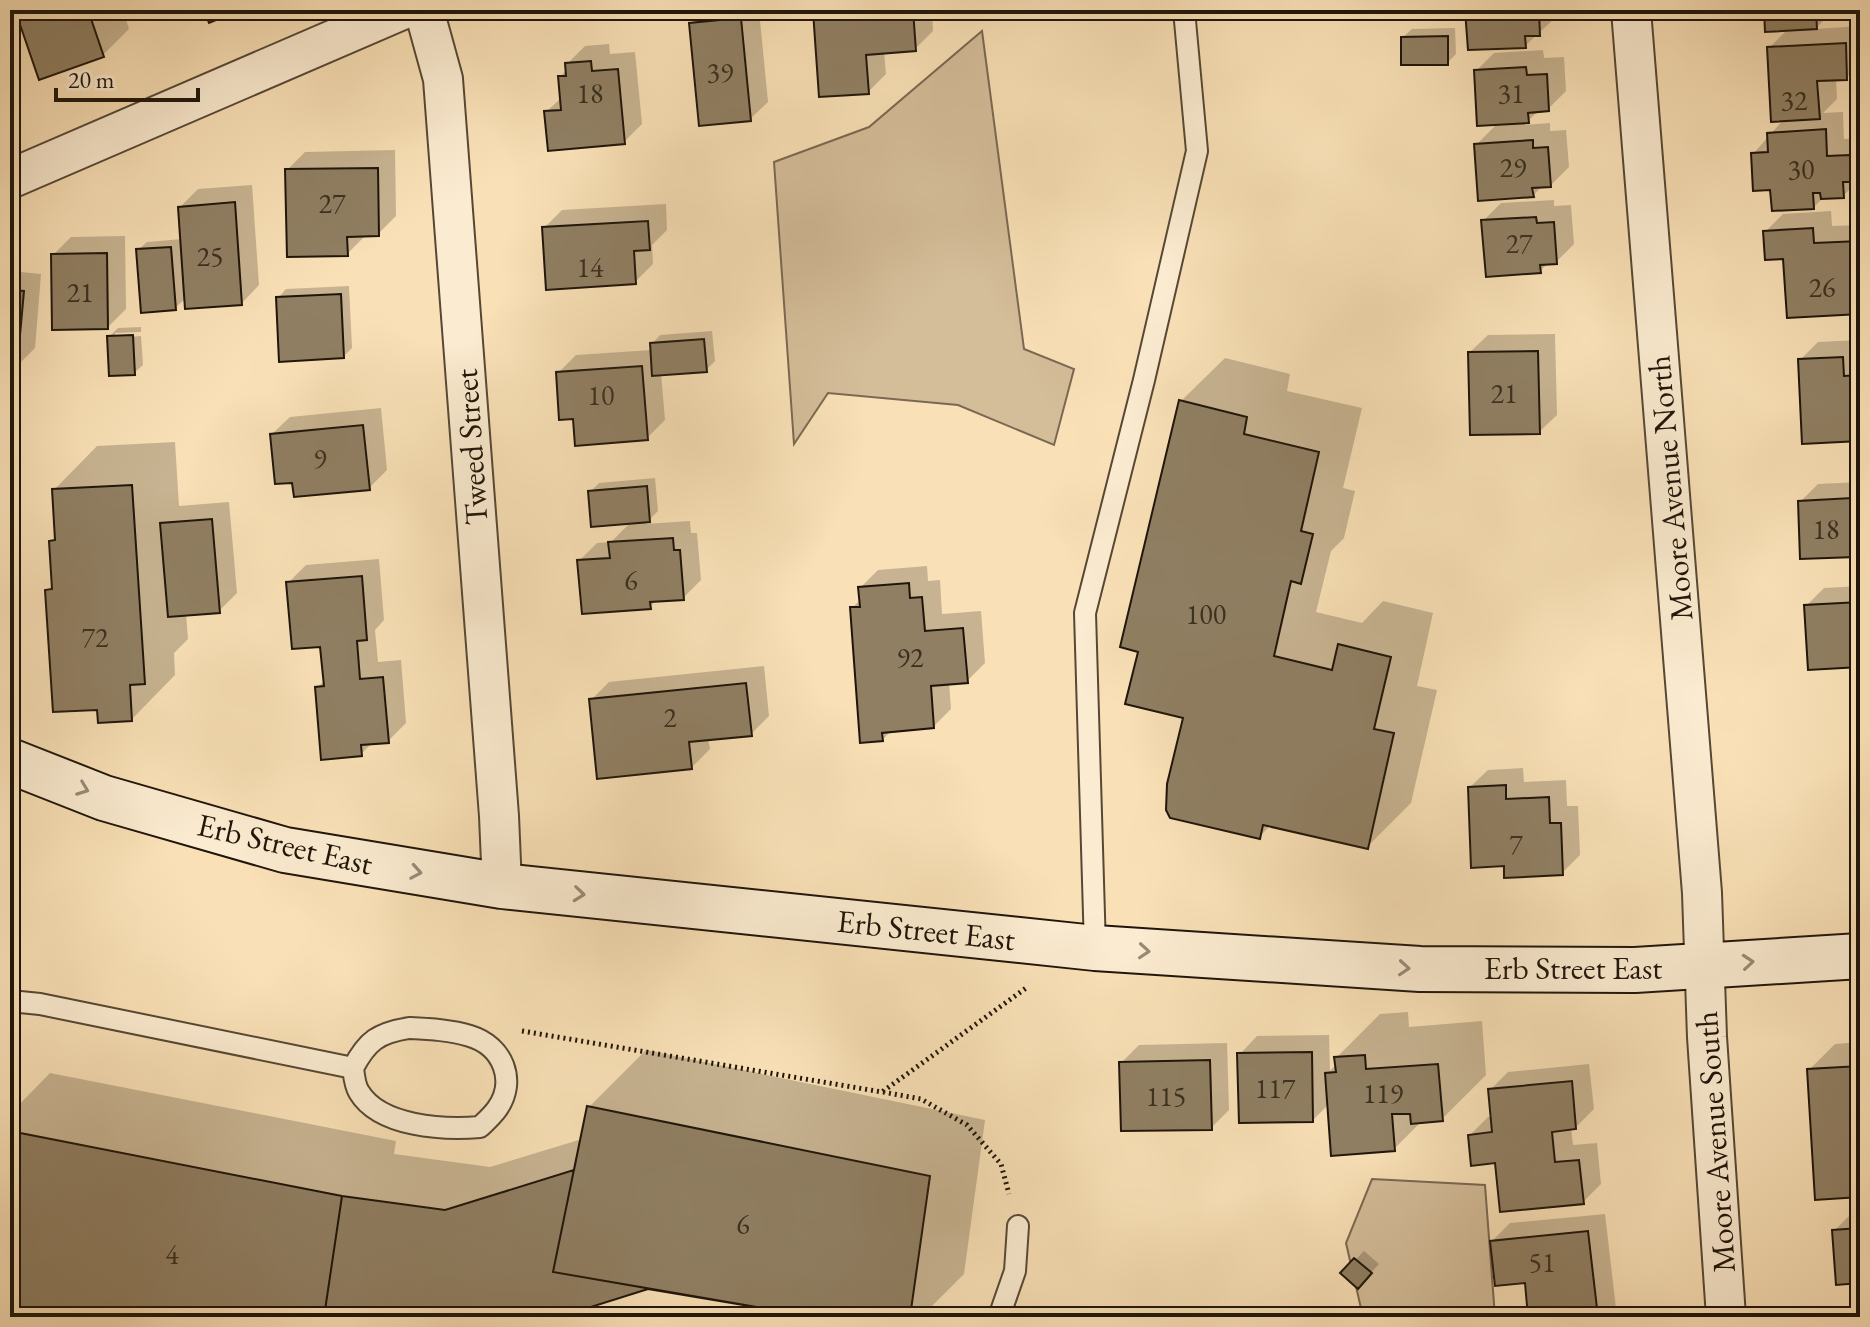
<svg xmlns="http://www.w3.org/2000/svg" width="1870" height="1327" viewBox="0 0 1870 1327" font-family="'EB Garamond',serif">
  <rect width="100%" height="100%" fill="#f9e0b6"/>
  <filter id="stains"><feTurbulence type="fractalNoise" baseFrequency=".0025" numOctaves="4"/><feColorMatrix values="0 0 0 0 .2 0 0 0 0 .09 0 0 0 0 .02 0 0 0 .5 -.17"/></filter>
  <radialGradient id="worn" r=".72"><stop offset=".6" stop-color="#630" stop-opacity="0"/><stop offset="1" stop-color="#630" stop-opacity=".3"/></radialGradient>
  <path fill="#d4bd99" stroke="#7a6952" stroke-width="2" d="M982 31 1024 349 1074 369 1054 445 958 405 828 393 794 444 774 162 869 127Z
    M1372 1179 1485 1185 1495 1317H1363L1346 1243Z"/>
  <path fill="#0003" d="M17 10H123L129 29 103 55Z
    M705 10H759L768 102 750 119 691 24Z
    M817 10H932L933 31 915 49 884 51 886 74 868 92 815 12Z
    M1467 10H1557V16L1525 46Z
    M1766 10H1834L1815 29 1860 26V64L1846 78H1836L1837 99 1823 113 1843 112 1844 139 1860 138V179L1843 196 1824 197 1813 208 1772 188 1753 154 1783 120 1769 48 1788 29Z
    M1455 28 1456 54 1447 63 1403 37 1412 29Z
    M609 44 610 54 635 52 642 124 624 142 546 112 562 97 560 77 567 69V64L585 46Z
    M1543 50 1544 58 1564 57 1566 91 1548 109 1539 110 1524 125 1550 123V131L1566 130 1569 167 1551 185H1543L1533 196 1476 145 1498 123 1476 71 1494 53Z
    M395 150 396 216 378 234 365 236 347 254 287 170 305 152Z
    M252 185 259 285 242 303 187 297 175 308 138 250 147 242 182 239 180 207 198 189Z
    M1554 200V206L1571 205 1574 244 1556 262H1549L1540 271 1483 221 1501 203Z
    M666 204 667 230 652 245 653 264 635 282 544 228 562 210Z
    M1831 211 1832 226 1860 225V312L1785 257 1765 232 1783 214Z
    M125 236 126 309 108 327 53 255 71 237Z
    M10 271 41 274 35 348 17 366 10 365Z
    M349 286 352 348 343 357 278 298 286 289Z
    M141 327V332L115 333V338L141 336 143 365 134 373 109 337 118 328Z
    M712 331 715 361 706 370 661 373 665 420 647 438 575 417 558 373 576 355 652 350V344L660 335Z
    M1555 334 1557 415 1539 432 1470 352 1488 335Z
    M1860 340V439L1800 360 1818 342Z
    M1225 358 1290 374 1287 391 1362 408 1343 488 1355 491 1344 538 1331 551 1316 612 1362 623 1383 601 1433 613 1417 686 1437 690 1411 803 1367 847 1271 825 1260 836 1185 716 1140 650 1181 401Z
    M381 408 387 470 369 488 272 434 290 417Z
    M175 442 179 506 229 502 237 593 219 611 186 613 188 639 174 653 175 675 132 719 99 708 47 591 54 584 51 542 57 537 54 490 97 446Z
    M655 478 658 511 645 524 690 521 691 533H697L701 580 683 598 656 600 650 607 579 561 597 543 611 542 632 521 590 492 599 483Z
    M1860 482V549L1855 555 1800 502 1818 484Z
    M379 559 384 620 375 630 378 662 401 660 406 723 388 741 373 742 361 754 317 688 325 680 322 644 288 583 306 565Z
    M927 566 928 581 940 580 942 614 981 611 985 663 967 681 949 682 951 709 933 727 892 730 883 739 852 608 861 599 860 588 878 570Z
    M1860 586V665L1806 606 1824 588Z
    M764 666 769 716 751 734 708 738 710 749 692 767 591 700 609 682Z
    M1523 768 1524 782 1566 780 1567 806H1578L1580 855 1562 873 1506 864 1470 787 1488 770Z
    M1408 1012 1409 1027 1482 1021 1486 1075 1442 1119 1422 1121 1394 1149 1329 1104 1313 1120 1240 1054 1257 1036 1329 1035 1330 1071 1337 1063 1336 1058 1380 1014Z
    M1860 1042V1195L1809 1070 1835 1044Z
    M1227 1043 1229 1110 1211 1128 1121 1063 1139 1045Z
    M646 1050 985 1120 964 1274 921 1317H827L648 1286 552 1317H50L10 1310V1114L50 1073 396 1141 394 1154 490 1167 582 1139 589 1107Z
    M1589 1064 1594 1109 1576 1127 1571 1128 1573 1145 1597 1143 1601 1184 1583 1202 1497 1161 1470 1135 1488 1117H1492L1490 1090 1508 1072Z
    M1860 1212V1281L1834 1231 1852 1213Z
    M1605 1214 1617 1317H1530L1526 1281 1492 1241 1510 1223Z
    M1364 1251 1379 1264 1366 1278 1343 1273Z
    M1858 1300H1860V1317H1840Z"/>
  <path fill="#907f63" stroke="#1f150a" stroke-width="2" d="M15 10H88L104 57 39 80Z
    M204 10H240L209 23Z
    M913 10 916 51 866 55 869 94 819 97 813 11Z
    M1465 10H1539L1540 36H1525L1526 48 1468 50Z
    M1764 10H1816L1817 29 1765 32Z
    M741 18 751 121 699 126 689 23Z
    M1448 36V65H1401V37Z
    M1846 43 1847 80 1817 81 1820 119 1771 122 1767 47Z
    M591 61 592 71 618 69 625 144 548 151 544 111 561 110 558 76H566L565 63Z
    M1526 67 1527 75 1547 74 1549 111 1528 113 1529 123 1477 126 1474 70Z
    M1826 129 1827 156 1850 155 1852 182H1843L1844 198 1821 199 1820 193H1813L1814 209 1772 211 1770 190 1753 191 1751 153 1768 152 1767 133Z
    M1533 140V148L1548 147 1551 187 1532 188 1534 197 1478 201 1474 144Z
    M378 168 379 236 347 237 348 256 287 257 285 169Z
    M235 202 242 305 185 309 178 207Z
    M1536 217 1537 223 1554 222 1557 264 1540 265 1541 273 1486 277 1481 220Z
    M648 221 650 250 634 251 636 284 546 290 542 227Z
    M1813 228 1814 243 1860 241V314L1787 318 1783 259 1765 260 1763 231Z
    M171 247 176 310 141 313 136 249Z
    M107 253 108 329 52 330 51 254Z
    M10 290 24 291 17 368 10 367Z
    M341 294 344 358 279 362 276 297Z
    M133 335 135 375 109 376 107 336Z
    M704 339 707 372 652 376 650 343Z
    M1538 351 1540 434 1470 435 1468 352Z
    M1843 357 1844 376 1860 375V441L1802 444 1798 359Z
    M642 366 648 440 575 446 573 419 559 420 556 372Z
    M1179 400 1247 417 1244 434 1319 452 1301 531 1313 534 1301 584 1291 581 1274 656 1332 670 1338 644 1391 657 1374 729 1394 733 1368 849 1263 825 1260 839 1170 818 1166 810 1167 784 1183 718 1125 704 1138 652 1120 647Z
    M363 425 370 490 294 497 292 483 275 484 270 434Z
    M132 485 145 684 130 685 132 721 98 723 97 710 53 712 45 590 52 589 49 541 55 540 52 489Z
    M647 486 650 522 591 527 588 491Z
    M1852 498 1856 557 1800 559 1798 501Z
    M212 519 220 613 168 617 160 523Z
    M673 538 674 550H680L684 600 650 602 651 609 582 614 577 560 610 558 608 542Z
    M362 576 367 640 357 641 360 679 383 677 389 743 361 745 362 756 321 760 315 687 324 686 320 647 292 649 286 582Z
    M909 583 910 598 922 597 925 631 963 628 968 683 931 686 934 728 882 733 883 741 860 743 850 607H860L858 587Z
    M1860 602V667L1808 670 1804 605Z
    M746 683 752 736 689 742 692 769 597 779 589 699Z
    M1506 785V799L1549 797 1550 823H1561L1563 875 1504 878V866L1471 868 1468 787Z
    M1312 1052 1313 1122 1239 1123 1237 1053Z
    M1365 1055 1366 1069 1438 1064 1443 1121 1411 1124 1410 1114H1392L1395 1151 1331 1156 1325 1073 1336 1072 1334 1057Z
    M1210 1060 1212 1130 1121 1131 1119 1062Z
    M1860 1066V1197L1815 1200 1807 1069Z
    M1572 1081 1576 1129 1552 1132 1555 1162 1579 1160 1584 1204 1500 1212 1495 1163 1471 1166 1468 1135 1492 1132 1488 1089Z
    M587 1106 930 1176 910 1317H814L648 1289 559 1317H37L10 1312V1131L342 1196 445 1210 574 1170Z
    M587 1106 930 1176 910 1317H814L553 1272Z
    M10 1131 342 1196 324 1317H37L10 1312Z
    M1860 1228V1283L1836 1285 1832 1230Z
    M1588 1231 1598 1317H1528L1525 1283 1495 1286 1490 1241Z
    M1354 1258 1372 1273 1358 1289 1340 1273Z"/>
  <g fill="none" stroke-linecap="round" stroke-linejoin="round">
    <defs>
      <path id="service" d="M1095 948 1085 613 1144 380 1197 151 1184 10
        M10 1001 40 1004 353 1068
        M409 1028C429 1029 451 1030 470 1036 503 1046 517 1081 497 1109 492 1116 485 1122 480 1127 444 1130 380 1127 359 1092 355 1086 354 1076 353 1068 367 1041 378 1033 409 1028Z
        M999 1317 1015 1271 1018 1226"/>
      <path id="minor" d="M424 10 443 79 499 816 502 886
        M1631 10 1702 893 1707 1037 1726 1317
        M10 179 402 10"/>
      <path id="secondary" d="M10 761 104 798 285 850 502 886 1095 948 1420 969 1635 970 1860 956"/>
    </defs>
    <use href="#service" stroke="#564835" stroke-width="24"/>
    <use href="#minor" stroke="#564835" stroke-width="42"/>
    <use href="#secondary" stroke="#1f150a" stroke-width="48"/>
    <path stroke="#1f150a" stroke-width="5" stroke-dasharray="2 4" stroke-linecap="butt" d="M522 1031 882 1092 1026 988
      M883 1092 921 1099 967 1125 1001 1164 1009 1194"/>
    <use href="#service" stroke="#fbebd0" stroke-width="20"/>
    <use href="#minor" stroke="#fbebd0" stroke-width="38"/>
    <use href="#secondary" stroke="#fbebd0" stroke-width="44"/>
  </g>
  <defs><path id="oneway-chevron" d="M-2-3.5L2.5 0L-2 3.5" fill="none" stroke-width="1.6" stroke-linecap="round" stroke-linejoin="round" transform="scale(2)"/></defs>
  <g stroke="#988b77">
    <use href="#oneway-chevron" transform="translate(83 789) rotate(21)"/>
    <use href="#oneway-chevron" transform="translate(416 872) rotate(10)"/>
    <use href="#oneway-chevron" transform="translate(579 894) rotate(6)"/>
    <use href="#oneway-chevron" transform="translate(1144 951) rotate(4)"/>
    <use href="#oneway-chevron" transform="translate(1748 962) rotate(-5)"/>
    <use href="#oneway-chevron" transform="translate(1404 968) rotate(4)"/>
  </g>
  <g text-anchor="middle" stroke-width="6" stroke-linejoin="round" paint-order="stroke">
    <g font-size="28" fill="#3b3020">
      <text x="720" y="82">39</text>
      <text x="590" y="103">18</text>
      <text x="1511" y="103">31</text>
      <text x="1794" y="110">32</text>
      <text x="1513" y="177">29</text>
      <text x="1801" y="179">30</text>
      <text x="332" y="213">27</text>
      <text x="1519" y="253">27</text>
      <text x="210" y="266">25</text>
      <text x="590" y="277">14</text>
      <text x="1822" y="297">26</text>
      <text x="80" y="302">21</text>
      <text x="1504" y="403">21</text>
      <text x="601" y="405">10</text>
      <text x="320" y="468">9</text>
      <text x="1826" y="539">18</text>
      <text x="631" y="590">6</text>
      <text x="1206" y="624">100</text>
      <text x="95" y="647">72</text>
      <text x="910" y="667">92</text>
      <text x="670" y="727">2</text>
      <text x="1516" y="854">7</text>
      <text x="1275" y="1098">117</text>
      <text x="1383" y="1103">119</text>
      <text x="1166" y="1106">115</text>
      <text x="743" y="1234">6</text>
      <text x="172" y="1264">4</text>
      <text x="1542" y="1272">51</text>
    </g>
    <g font-size="32" fill="#1f150a" stroke="#fbebd0">
      <text transform="translate(471 447) rotate(-94)" y="11">Tweed Street</text>
      <text transform="translate(1670 488) rotate(-95)" y="11">Moore Avenue North</text>
      <text transform="translate(285 844) rotate(13)" y="11">Erb Street East</text>
      <text transform="translate(926 930) rotate(6)" y="11">Erb Street East</text>
      <text x="1573" y="979">Erb Street East</text>
      <text transform="translate(1715 1142) rotate(-94)" y="11">Moore Avenue South</text>
    </g>
  </g>
  <rect width="1870" height="1327" fill="none" stroke="#f9e0b6" stroke-width="40"/>
  <rect x="12" y="12" width="1846" height="1303" fill="none" stroke="#1f150a" stroke-width="4"/>
  <rect x="20" y="20" width="1830" height="1287" fill="none" stroke="#1f150a" stroke-width="2"/>
  <path d="M56 88v12h142v-12" fill="none" stroke="#1f150a" stroke-width="4"/>
  <text x="68" y="88" font-size="24" fill="#1f150a" stroke="#fbebd0" stroke-width="6" paint-order="stroke">20 m</text>
  <rect width="100%" height="100%" filter="url(#stains)"/>
  <rect width="100%" height="100%" fill="url(#worn)"/>
</svg>
